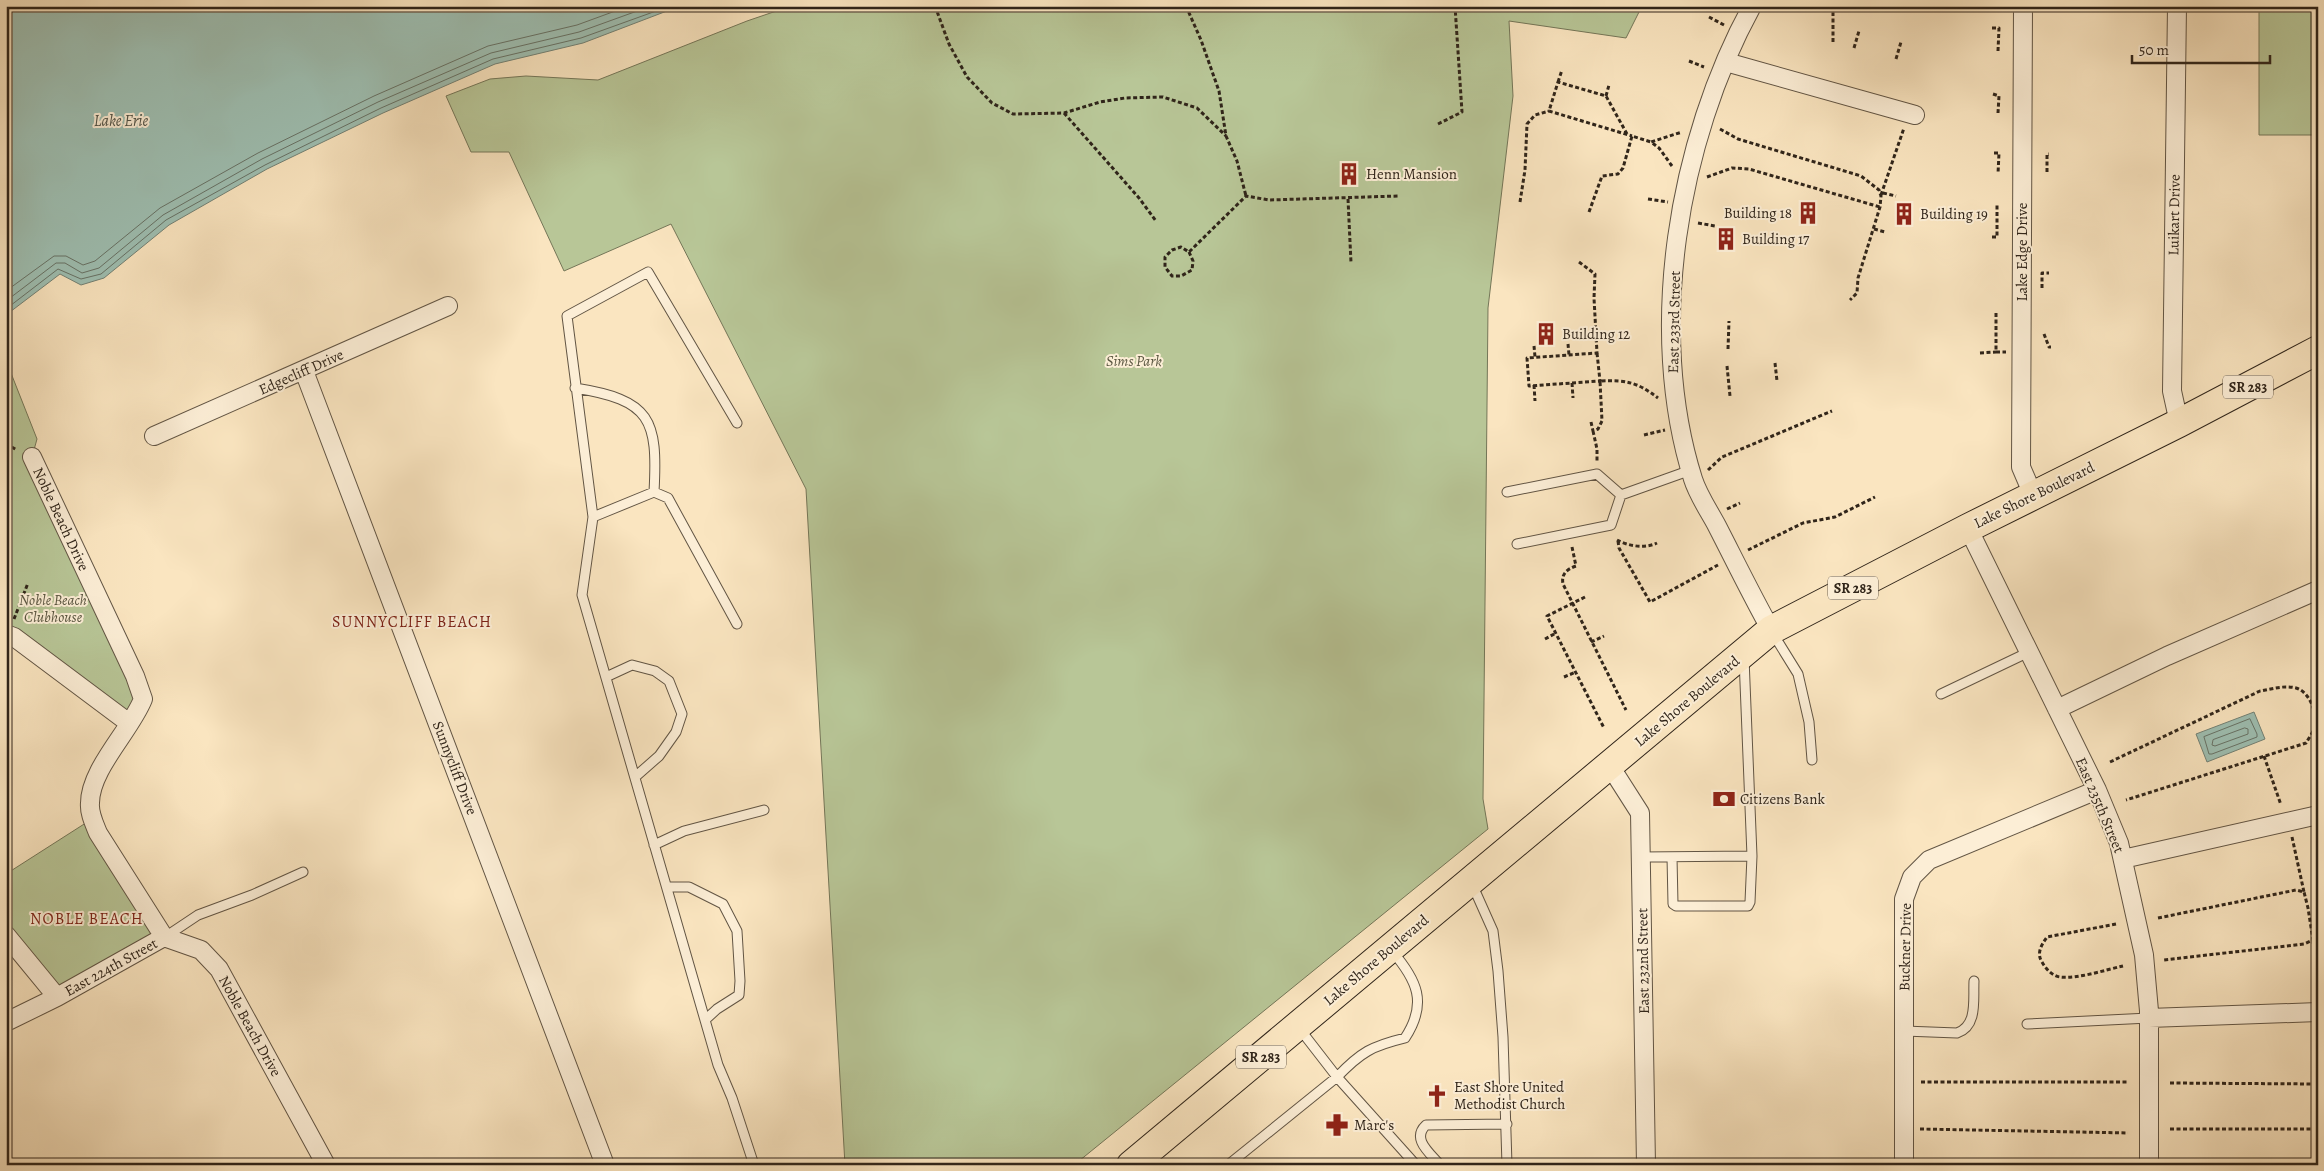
<svg xmlns="http://www.w3.org/2000/svg" width="2324" height="1171" viewBox="0 0 2324 1171" font-family="Alegreya,serif">
  <rect width="100%" height="100%" fill="#fae5c0"/>
  <filter id="stains"><feTurbulence type="fractalNoise" baseFrequency=".004" numOctaves="4"/><feColorMatrix values="0 0 0 0 .2 0 0 0 0 .09 0 0 0 0 .02 0 0 0 .5 -.17"/></filter>
  <radialGradient id="worn" r=".72"><stop offset=".6" stop-color="#630" stop-opacity="0"/><stop offset="1" stop-color="#630" stop-opacity=".3"/></radialGradient>
  <path fill="#b8c697" stroke="#747658" d="M791 6H1642L1626 38 1509 21 1513 96 1488 308 1483 799 1488 829 1074 1165H845L806 489 671 224 564 271 509 152H471L446 96 490 79 526 76 598 80 747 21Z
    M2259 6H2318V135H2259Z
    M7 363 37 439 32 457 143 699 129 723 6 634Z
    M92 819 164 937 57 997 6 935V874Z"/>
  <path fill="#9ebfb2" stroke="#728175" d="M6 6H680L583 43 495 64 383 113 267 169 169 225 104 278 81 285 60 274 6 315Z
    M2254 712 2265 739 2207 762 2196 734Z"/>
  <g fill="none" stroke-linecap="round" stroke-linejoin="round">
    <path stroke="#677266" stroke-width="1" d="M6 291 54 256H66L83 265 95 261 160 208 258 153 374 96 488 46 577 25 629 6
      M6 301 56 263H65L82 273 99 268 163 215 262 159 378 102 491 53 579 32 651 6
      M6 309 58 269 81 279 101 274 166 220 265 165 381 108 493 59 581 38 670 6
      M2250 719 2257 734V737L2212 754H2209L2204 737Z
      M2245 728 2248 729V734L2215 746 2212 745 2213 740Z"/>
    <defs>
      <path id="lane" d="M575 388C651 400 658 419 654 492
        M737 423 648 272 567 316 593 517 582 595 718 1065 732 1098 754 1165
        M1507 492 1597 474 1621 495
        M593 517 654 492 668 498 737 624
        M1517 544 1611 525 1621 495 1691 470
        M1772 632 1798 674 1809 722 1812 760
        M606 677 632 665 655 671 669 681 682 714 676 732 659 756 635 777
        M1941 694 2029 652
        M654 845 684 831 764 810
        M1641 857 1752 856
        M1672 857 1673 904 1676 906H1748L1750 902 1752 856 1744 658
        M1472 884 1493 931 1498 971 1503 1037 1507 1165
        M667 887H689L723 904 737 931 740 981 739 995 717 1009 705 1020
        M165 937 198 915 252 895 303 872
        M1392 951C1417 980 1428 1003 1405 1038 1372 1046 1361 1052 1337 1077L1416 1165
        M2027 1024 2149 1018
        M1904 1031 1957 1033C1978 1026 1973 999 1974 981
        M1228 1165 1337 1077 1299 1028
        M1440 1165C1430 1153 1411 1139 1426 1125L1507 1124"/>
      <path id="street" d="M1752 6C1678 141 1646 330 1693 479 1698 495 1709 511 1717 526 1735 561 1752 596 1771 630
        M2023 6 2021 467 2033 495
        M2177 6 2172 391 2179 423
        M1726 62 1915 115
        M304 371 605 1165
        M154 436 448 306
        M32 457 135 676 143 699C131 730 90 769 90 803 89 813 94 823 98 833L164 937 201 950 219 969 326 1165
        M1968 528 2097 790 2119 843 2144 955 2149 1011V1165
        M6 634 14 637 129 723
        M2057 709 2167 656 2318 590
        M1610 766 1640 813 1646 1165
        M2123 859 2318 815
        M6 935 57 997 164 937
        M2149 1018 2318 1012
        M6 1022 57 997
        M1904 1165V899L1912 877 1929 860 2097 790"/>
      <path id="primary" d="M1131 1165 1771 630 1968 528 2179 423 2318 350"/>
    </defs>
    <use href="#lane" stroke="#625544" stroke-width="11"/>
    <use href="#street" stroke="#625544" stroke-width="20"/>
    <use href="#primary" stroke="#30251a" stroke-width="30"/>
    <path stroke="#30251a" stroke-width="3" stroke-dasharray="4 2.5" stroke-linecap="butt" d="M935 6 949 44 967 77 992 103 1013 114 1064 113 1100 102 1125 98 1163 97 1197 108 1226 136
      M1186 6 1201 40 1219 91 1226 136 1237 161 1246 196
      M1709 17 1724 25
      M1992 28H1999L1998 51
      M1833 42V6
      M1854 48 1859 31
      M1896 59 1901 42
      M1689 61 1704 67
      M1558 82 1562 70
      M1993 94 1999 96 1998 113
      M1606 96 1609 85
      M1064 113 1139 198 1156 221
      M1438 124 1462 112 1455 6
      M1720 129 1738 139 1861 176 1879 190 1881 196 1880 207 1858 278 1857 293 1850 300
      M1627 134 1606 96 1558 82 1549 111 1632 136
      M1994 153H1999L1998 174
      M1672 166 1659 148 1651 142 1682 132
      M2047 172V154H2049
      M1707 177 1732 168 1749 169 1880 207
      M1883 193 1896 196
      M1881 195 1904 128
      M1348 199 1351 263
      M1648 199 1668 202
      M1520 202 1525 170 1527 124 1535 115 1549 111
      M1589 212 1602 176 1618 174 1623 168 1632 136 1651 142
      M1698 223 1715 226
      M1874 229 1885 232
      M1992 237H1997V204
      M1189 252 1193 261 1192 270 1181 276H1172L1165 267V257L1172 250 1181 247 1189 252 1246 196 1269 200 1398 196
      M1579 262 1595 274 1594 298 1597 353 1527 358 1529 386 1600 381 1597 353
      M2042 288V273H2049
      M1996 313V352H2006
      M2044 334 2049 347H2051
      M1568 344 1569 355
      M1534 346 1535 357
      M1728 349 1729 321
      M1980 353 1996 352
      M1775 363 1777 381
      M1727 366 1730 396
      M1572 383 1573 398
      M1534 385 1535 401
      M1591 422 1593 431 1598 429 1602 421 1600 381C1627 380 1637 382 1658 398
      M1593 431 1597 449V462
      M1644 435 1665 430
      M6 444 17 450
      M1708 470 1722 457 1832 411
      M1727 509 1740 503
      M1617 540C1628 546 1645 549 1657 543
      M1618 541 1619 548 1650 602 1718 565
      M1572 547 1576 566C1567 569 1561 574 1563 584L1626 710
      M1748 550 1803 523 1835 517 1875 497
      M1585 597 1547 616 1604 728
      M14 619 28 583
      M1545 639 1556 633
      M1591 642 1604 636
      M1564 677 1576 672
      M2264 756 2281 805
      M2110 762 2260 691C2272 689 2284 685 2296 688 2310 692 2317 713 2315 725 2314 731 2309 738 2306 743L2126 800
      M2292 837 2304 892
      M2158 918 2296 890 2304 892 2308 908 2313 940 2304 944 2164 960
      M2116 924 2047 937C2042 944 2036 953 2042 962 2046 969 2052 976 2060 977 2078 979 2105 970 2123 966
      M2313 940 2317 997
      M1921 1082H2128
      M2170 1083 2318 1084
      M1920 1129 2128 1133
      M2170 1129H2318"/>
    <use href="#lane" stroke="#fceed6" stroke-width="9"/>
    <use href="#street" stroke="#fceed6" stroke-width="18"/>
    <use href="#primary" stroke="#fae5c0" stroke-width="28"/>
  </g>
  <defs>
    <symbol id="building-bare" viewBox="-9 -9 18 18"><path d="M-4-6H4V6H1V3H-1V6H-4ZM-2.5-4.3h1.7v1.8h-1.7ZM.8-4.3h1.7v1.8H.8ZM-2.5-1h1.7V.8h-1.7ZM.8-1h1.7V.8H.8Z" fill="#8f2418" stroke="#fceed6" stroke-width="2.5" paint-order="stroke"/></symbol>
    <symbol id="bank-bare" viewBox="-9 -9 18 18"><path d="M-6-4H6V4H-6ZM0-2.3a2.3 2.3 0 1 0 0 4.6a2.3 2.3 0 1 0 0-4.6Z" fill="#8f2418" stroke="#fceed6" stroke-width="2.5" paint-order="stroke"/></symbol>
    <symbol id="church-bare" viewBox="-9 -9 18 18"><path d="M-1.2-6h2.4v3.5h3.3v2.4h-3.3V6h-2.4V-.1h-3.3v-2.4h3.3Z" fill="#8f2418" stroke="#fceed6" stroke-width="2.5" paint-order="stroke"/></symbol>
    <symbol id="pharmacy-bare" viewBox="-9 -9 18 18"><path d="M-2-6h4v4h4v4h-4v4h-4v-4h-4v-4h4Z" fill="#8f2418" stroke="#fceed6" stroke-width="2.5" paint-order="stroke"/></symbol>
  </defs>
  <g fill-rule="evenodd">
    <use href="#building-bare" x="1333" y="158" width="32" height="32"/>
    <use href="#building-bare" x="1792" y="197" width="32" height="32"/>
    <use href="#building-bare" x="1888" y="198" width="32" height="32"/>
    <use href="#building-bare" x="1710" y="223" width="32" height="32"/>
    <use href="#building-bare" x="1530" y="318" width="32" height="32"/>
    <use href="#bank-bare" x="1708" y="783" width="32" height="32"/>
    <use href="#church-bare" x="1421" y="1080" width="32" height="32"/>
    <use href="#pharmacy-bare" x="1321" y="1109" width="32" height="32"/>
  </g>
  <g text-anchor="middle" stroke-width="4" stroke-linejoin="round" paint-order="stroke">
    <g fill="#fceed6" stroke="#6d6152" stroke-width="1">
      <rect x="2223" y="375.5" width="50" height="23" rx="4"/>
      <rect x="1828" y="576.5" width="50" height="23" rx="4"/>
      <rect x="1236" y="1045.5" width="50" height="23" rx="4"/>
    </g>
    <g font-size="14" font-weight="bold" fill="#30251a">
      <text x="2248" y="392">SR 283</text>
      <text x="1853" y="593">SR 283</text>
      <text x="1261" y="1062">SR 283</text>
    </g>
    <g font-size="15" fill="#30251a" stroke="#fceed6" text-anchor="start">
      <text x="1366" y="179">Henn Mansion</text>
      <text x="1792" y="218" text-anchor="end">Building 18</text>
      <text x="1920" y="219">Building 19</text>
      <text x="1742" y="244">Building 17</text>
      <text x="1562" y="339">Building 12</text>
      <text x="1740" y="804">Citizens Bank</text>
      <text x="1454" y="1092">East Shore United<tspan x="1454" dy="17">Methodist Church</tspan></text>
      <text x="1354" y="1130">Marc's</text>
    </g>
    <g font-size="15" fill="#30251a" stroke="#fceed6">
      <text transform="translate(2174 215) rotate(-89)" y="5">Luikart Drive</text>
      <text transform="translate(2022 252) rotate(-90)" y="5">Lake Edge Drive</text>
      <text transform="translate(1674 322) rotate(-89)" y="5">East 233rd Street</text>
      <text transform="translate(301 372) rotate(-24)" y="5">Edgecliff Drive</text>
      <text transform="translate(2034 495) rotate(-26)" y="5">Lake Shore Boulevard</text>
      <text transform="translate(61 519) rotate(65)" y="5">Noble Beach Drive</text>
      <text transform="translate(1687 701) rotate(-40)" y="5">Lake Shore Boulevard</text>
      <text transform="translate(455 768) rotate(69)" y="5">Sunnycliff Drive</text>
      <text transform="translate(2100 805) rotate(67)" y="5">East 235th Street</text>
      <text transform="translate(1905 947) rotate(-89)" y="5">Buckner Drive</text>
      <text transform="translate(1376 960) rotate(-40)" y="5">Lake Shore Boulevard</text>
      <text transform="translate(1643 961) rotate(-91)" y="5">East 232nd Street</text>
      <text transform="translate(111 967) rotate(-29)" y="5">East 224th Street</text>
      <text transform="translate(250 1026) rotate(61)" y="5">Noble Beach Drive</text>
    </g>
    <g font-size="15" font-style="italic" fill="#595540" stroke="#fceed6">
      <text x="1134" y="366">Sims Park</text>
      <text x="53" y="605">Noble Beach<tspan x="53" dy="17">Clubhouse</tspan></text>
    </g>
    <g font-size="16" font-style="italic" fill="#515348" stroke="#fceed6">
      <text x="121" y="126">Lake Erie</text>
    </g>
    <g font-size="16" letter-spacing="1" fill="#7a1f14" stroke="#fceed6">
      <text x="412" y="627">SUNNYCLIFF BEACH</text>
      <text x="87" y="924">NOBLE BEACH</text>
    </g>
  </g>
  <rect width="2324" height="1171" fill="none" stroke="#fae5c0" stroke-width="25"/>
  <rect x="8" y="8" width="2309" height="1156" fill="none" stroke="#30251a" stroke-width="2.5"/>
  <rect x="12" y="12" width="2299" height="1146" fill="none" stroke="#30251a"/>
  <path d="M2132 55v8h138v-8" fill="none" stroke="#30251a" stroke-width="2.5"/>
  <text x="2139" y="55" font-size="15" fill="#30251a" stroke="#fceed6" stroke-width="4" paint-order="stroke">50 m</text>
  <rect width="100%" height="100%" filter="url(#stains)"/>
  <rect width="100%" height="100%" fill="url(#worn)"/>
</svg>
